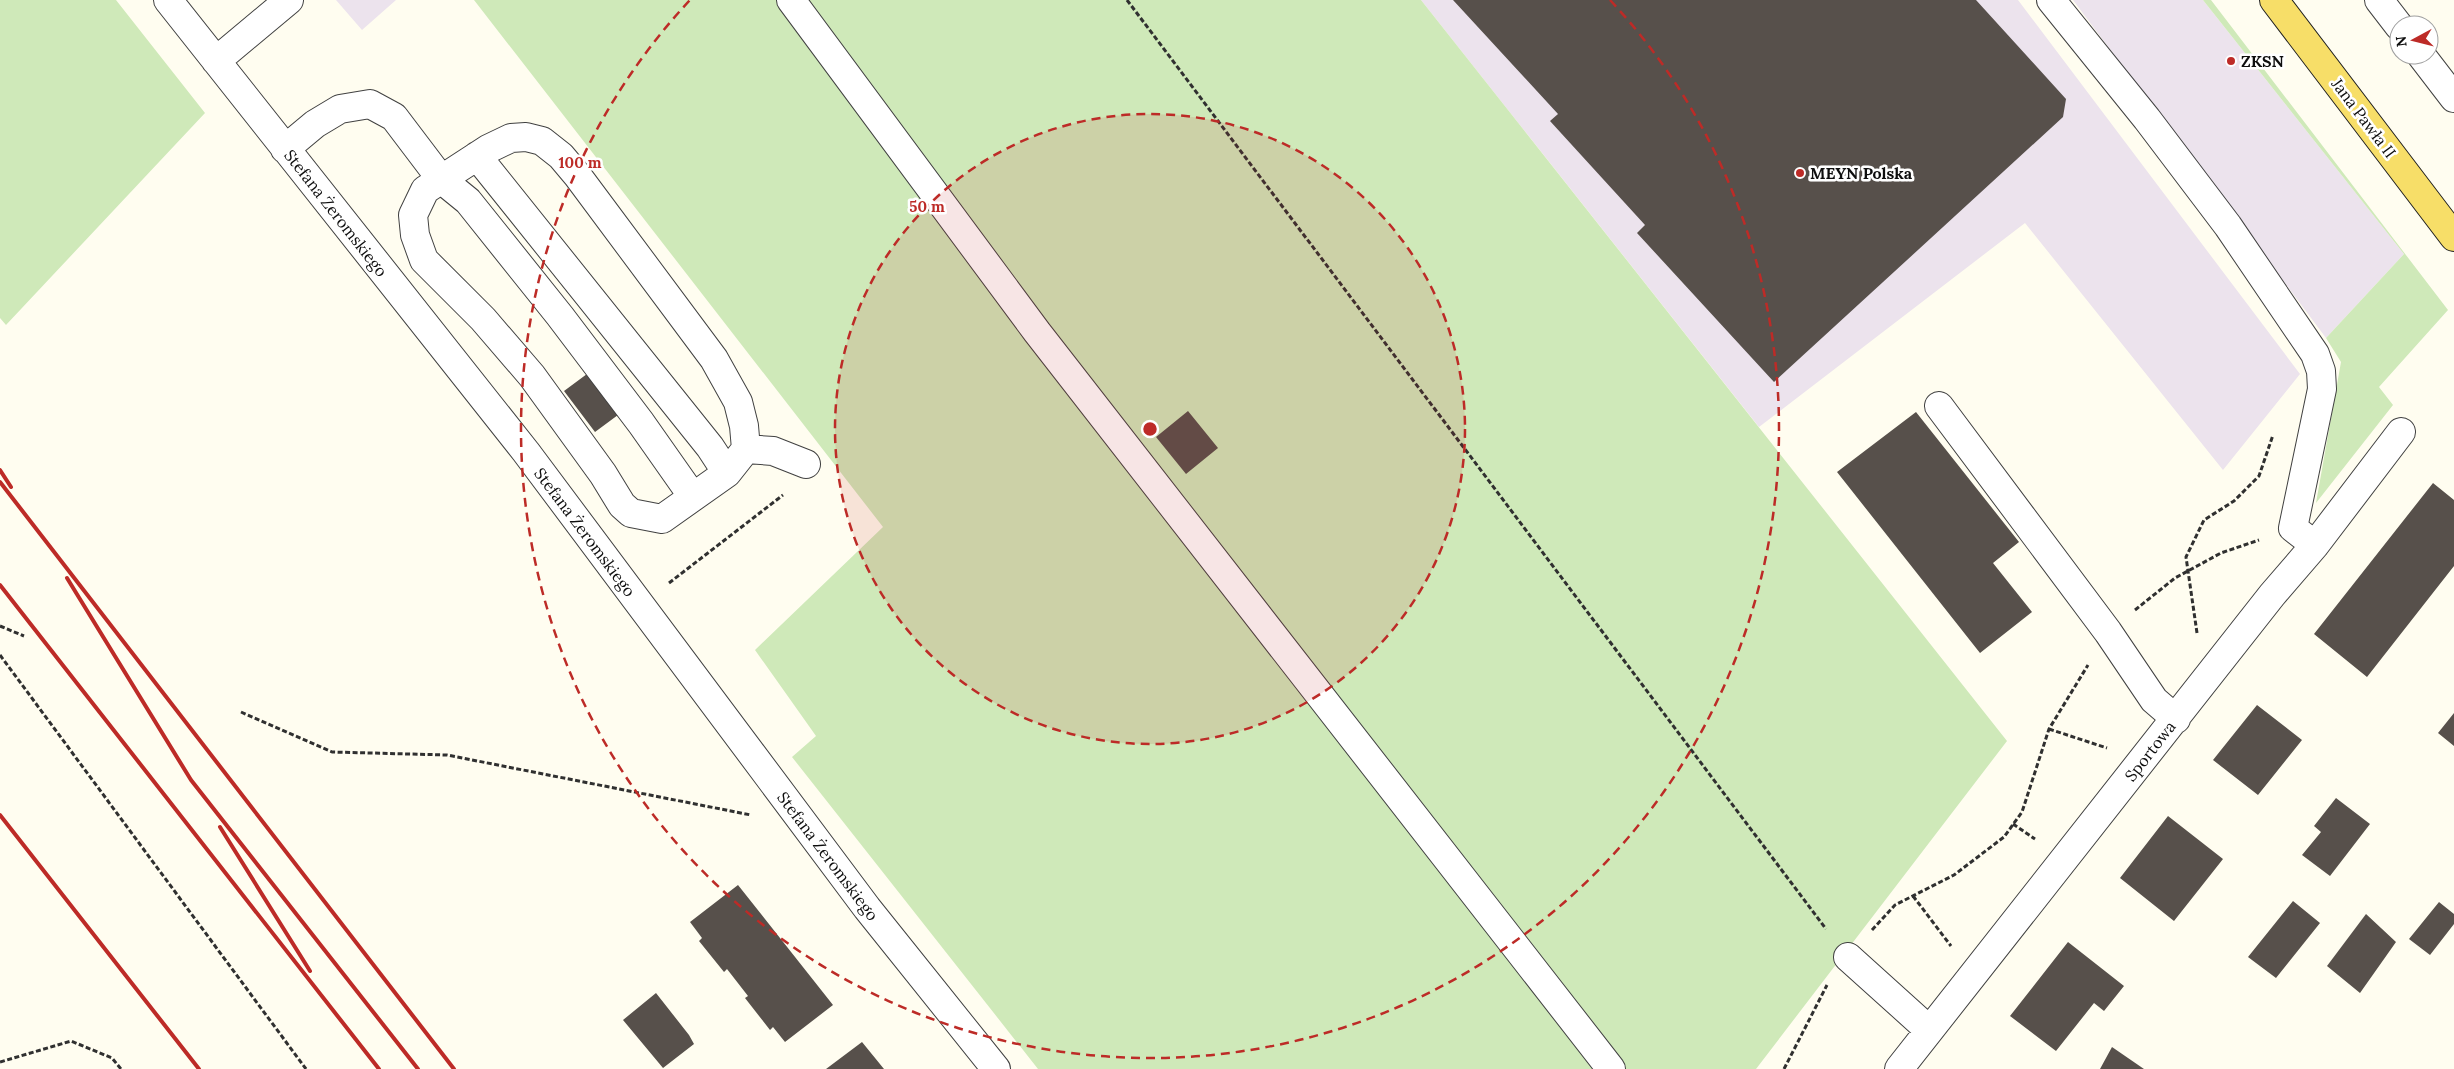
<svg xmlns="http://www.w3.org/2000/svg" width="2454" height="1069" viewBox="0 0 2454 1069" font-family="Lora,serif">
  <rect width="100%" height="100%" fill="#fffdf0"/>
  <path fill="#ece3ed" d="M336 0H396L362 30Z
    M1421 0H2018L2300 374 2223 470 2025 223 1759 427Z
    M2073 0H2203L2404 254 2326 338Z"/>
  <path fill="#cfe9b9" d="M0 0H116L205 113 6 325 0 318Z
    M474 0H1421L2007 741 1756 1069H1038L792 757 816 736 755 650 883 527Z
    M2203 0H2211L2448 310 2379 387 2393 405 2316 503 2341 362 2326 338 2404 254Z"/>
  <path fill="#57504b" d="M1453 0H1976L2066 99 2063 117 1774 382 1637 233 1645 225 1550 121 1558 114Z
    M2232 56 2236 62 2231 66 2226 60Z
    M591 371 622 412 595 432 564 391Z
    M1188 411 1218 448 1186 474 1156 437Z
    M1916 412 2019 542 1993 563 2032 612 1980 653 1837 472Z
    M2433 483 2454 500V566L2367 677 2314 634Z
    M2257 705 2302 740 2258 795 2213 760Z
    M2454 713V746L2438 733Z
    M2336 798 2370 824 2330 876 2302 855 2321 832 2314 826Z
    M2168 816 2223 859 2174 921 2120 878Z
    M738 885 833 1005 785 1042 773 1027 770 1030 745 998 748 996 727 969 724 972 699 941 702 938 690 922Z
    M2293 901 2320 923 2276 978 2248 957Z
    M2439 902 2454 914V924L2430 955 2409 939Z
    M2366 914 2396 942 2360 993 2327 966Z
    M2068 942 2124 986 2104 1011 2094 1003 2056 1051 2010 1016Z
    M656 993 689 1035 694 1044 663 1068 623 1020Z
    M862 1042 884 1069H826Z
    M2112 1047 2144 1069H2100Z"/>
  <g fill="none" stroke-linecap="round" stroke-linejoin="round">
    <defs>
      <path id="minor" d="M168 0 526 452 867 908 996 1069
        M791 0 1037 332 1611 1069
        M2051 0 2147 119 2228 226 2315 354 2321 371 2322 389 2293 528 2315 545
        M2379 0 2399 26
        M2421 55 2454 98
        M216 61 289 0
        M285 149 315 124 340 109 370 104 394 117 441 179 468 201 560 316 641 423 693 497
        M477 156 710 447 727 473
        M1939 406 2108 632 2154 700 2176 719
        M746 449 744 426 738 402 714 359 577 175 561 156 542 141 526 137 511 138 488 149 425 190 413 215 415 235 424 260 483 319 532 376 603 474 622 505 631 513 662 519 727 473 746 449 773 451 806 464
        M1848 957 1929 1030
        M1899 1069 2272 595 2315 545 2401 432"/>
      <path id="major" d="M2274 0 2454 237"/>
    </defs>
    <use href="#minor" stroke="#414141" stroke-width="30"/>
    <use href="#major" stroke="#1f1f1f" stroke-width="30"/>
    <path stroke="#303030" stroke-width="3" stroke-dasharray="5 2.5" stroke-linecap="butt" d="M1127 0 1826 929
      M669 583 783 495
      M2135 610 2175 578 2221 553 2259 540
      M0 626 24 636
      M2197 633 2186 557 2204 520 2234 501 2259 476 2273 435
      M0 655 306 1069
      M241 712 332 752 447 755 751 815
      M2049 729 2107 748
      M2013 824 2035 839
      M1913 896 1951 946
      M1872 930 1895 905 1954 875 2004 837 2022 812 2049 729 2088 665
      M0 1062 71 1041 112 1058 121 1069
      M1784 1069 1827 985"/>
    <use href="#minor" stroke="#fff" stroke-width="28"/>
    <use href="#major" stroke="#f7de68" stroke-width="28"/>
    <path stroke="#bd2b27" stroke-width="4" d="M0 470 11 487
      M0 482 454 1069
      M67 578 191 780 418 1069
      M0 585 379 1069
      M0 815 199 1069
      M220 827 310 971"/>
  </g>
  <circle cx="1150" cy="429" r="315" fill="#bd2b27" fill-opacity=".12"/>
  <g fill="none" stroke="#bd2b27" stroke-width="2.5" stroke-dasharray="9 6">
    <circle cx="1150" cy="429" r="315"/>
    <path d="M1610 0A629 629 0 1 1 690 0"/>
  </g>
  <g fill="#bd2b27" stroke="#fff" stroke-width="2">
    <circle cx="2231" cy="61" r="5"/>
    <circle cx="1800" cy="173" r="5"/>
  </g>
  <g text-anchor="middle" stroke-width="5" stroke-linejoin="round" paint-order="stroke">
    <g font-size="16" font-weight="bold" fill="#0e0e0e" stroke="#fff" text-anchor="start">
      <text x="2241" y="67">ZKSN</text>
      <text x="1810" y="179">MEYN Polska</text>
    </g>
    <g font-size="16" fill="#0e0e0e" stroke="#fff">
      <text transform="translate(2364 118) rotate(53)" y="6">Jana Pawła II</text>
      <text transform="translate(336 213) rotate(52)" y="6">Stefana Żeromskiego</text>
      <text transform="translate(585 532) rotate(53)" y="6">Stefana Żeromskiego</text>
      <text transform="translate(2150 751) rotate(-52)" y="6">Sportowa</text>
      <text transform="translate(828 856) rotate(53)" y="6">Stefana Żeromskiego</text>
    </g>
  </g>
  <circle cx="1150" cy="429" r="8" fill="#bd2b27" stroke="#fff" stroke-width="2.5"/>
  <g font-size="15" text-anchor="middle" font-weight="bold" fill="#bd2b27" stroke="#fff" stroke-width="5" stroke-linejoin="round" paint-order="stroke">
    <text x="580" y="168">100 m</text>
    <text x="927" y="212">50 m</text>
  </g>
  <g transform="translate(2414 40) rotate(263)"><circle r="24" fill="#ffffff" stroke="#9f9f9f"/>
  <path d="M0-4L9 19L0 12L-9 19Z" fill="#bd2b27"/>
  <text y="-8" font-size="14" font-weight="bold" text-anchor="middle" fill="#0e0e0e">N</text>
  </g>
</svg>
